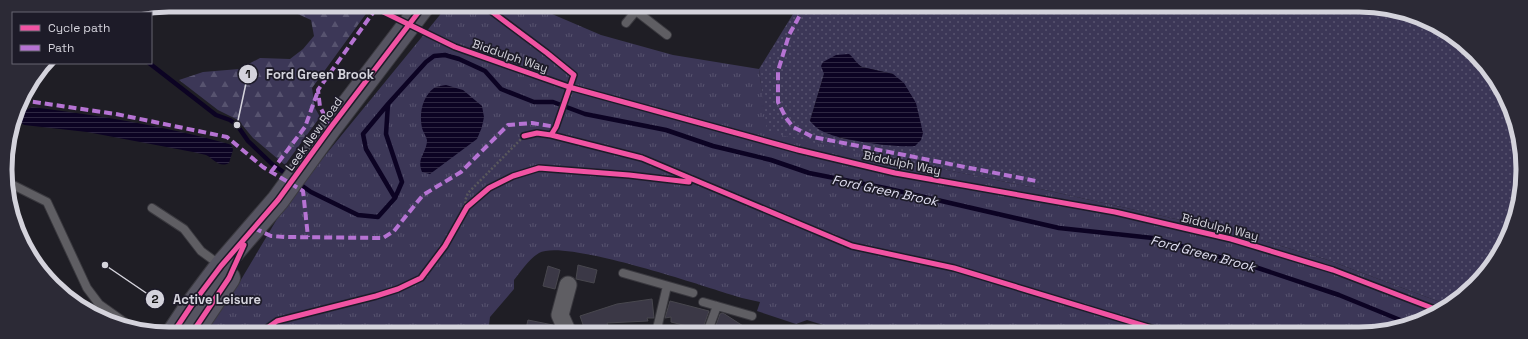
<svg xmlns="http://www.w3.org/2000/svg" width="1528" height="339" viewBox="0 0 1528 339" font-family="'Space Grotesk',sans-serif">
  <defs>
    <pattern id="grass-dots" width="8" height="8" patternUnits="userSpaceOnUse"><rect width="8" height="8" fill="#3c3757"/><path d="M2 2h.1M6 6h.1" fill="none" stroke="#57536f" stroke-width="1.8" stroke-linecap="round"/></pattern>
    <pattern id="forest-firs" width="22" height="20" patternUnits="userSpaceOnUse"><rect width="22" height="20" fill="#3c3757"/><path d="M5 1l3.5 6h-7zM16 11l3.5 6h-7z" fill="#57536f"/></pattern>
    <pattern id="park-tufts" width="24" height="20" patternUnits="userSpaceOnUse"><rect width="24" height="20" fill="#3c3757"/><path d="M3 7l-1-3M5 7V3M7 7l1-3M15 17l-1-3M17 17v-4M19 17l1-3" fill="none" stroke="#57536f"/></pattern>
    <pattern id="water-rules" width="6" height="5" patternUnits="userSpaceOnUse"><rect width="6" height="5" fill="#0c0323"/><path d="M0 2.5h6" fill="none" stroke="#2e2742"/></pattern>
  </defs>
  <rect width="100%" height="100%" fill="#1f1e25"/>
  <path fill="url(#grass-dots)" fill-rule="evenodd" d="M798 6H1380L1441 27 1489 70 1517 127 1522 191 1506 242 1475 286 1448 305 1325 259 1230 231 1045 190 887 158 1380 333 579 85 766 131 759 69ZM859 65 862 67 893 74 915 146 885 145 840 138 810 121 824 74Z"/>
  <path fill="url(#forest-firs)" d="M278 5H356L368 11 312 88 315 108 320 117 285 165 253 138 238 120 218 110 179 80 203 72 239 69 260 58 290 59 303 49 314 36 311 20Z"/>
  <path fill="url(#park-tufts)" d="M448 5H531L601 35 673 55 759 69 767 131 796 139 1045 190 1230 231 1325 259 1448 305 1431 317 1380 333H849L807 320 796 324 757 311 760 302 742 298C708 288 564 238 539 253 529 259 521 271 514 280V289L490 317 488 333H207L214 319 239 283 280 214 318 164Z"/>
  <path fill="url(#water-rules)" d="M849 54C854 58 857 64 862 67L893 74 904 83 916 103 923 133 921 140 915 146C897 148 837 140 822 131 817 129 814 125 810 121L824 74 821 66 823 62 836 55Z
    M446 85 463 90 482 106 484 117 482 127 477 139 430 174 422 172C416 158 427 153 427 140 426 136 423 132 422 128 419 114 422 97 434 88 437 86 442 86 446 85Z
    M32 107C98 115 164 126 229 144L232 146 233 150 229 163C219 168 214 159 206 155 202 154 197 153 193 152L87 132 24 125 21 123 23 112Z"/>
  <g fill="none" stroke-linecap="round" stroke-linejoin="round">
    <path stroke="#0c0323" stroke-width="4.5" d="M149 63 216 115 230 120 237 125 248 141 272 164 289 176
      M388 104 363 134 366 149 395 198
      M298 183 311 192 358 215 378 217 395 198 402 182 386 134 388 104 426 62 434 56 445 55 459 59 485 71 501 89 534 102H553L585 114 666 130 713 146 771 160 809 173 885 188 1059 228 1153 238 1258 268 1339 295 1410 324"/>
  </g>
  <path fill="#3b3846" stroke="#48474e" d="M578 265 597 270 594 283 576 279Z
    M548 266 560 270 555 289 543 286Z
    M652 299 654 318H647L648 321 607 323 609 328 593 333H586L580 316 617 304Z
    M670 301 709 311 703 328 697 326 695 328 671 322V317L665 318Z
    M722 313H723L754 333H717L714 331 720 314Z
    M528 320 553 325 557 333H525Z"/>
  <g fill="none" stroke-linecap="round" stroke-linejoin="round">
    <defs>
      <path id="lane" d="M636 11 667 35
        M626 23 640 6
        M9 183 47 202 87 288 99 304 130 326
        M152 208 184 229 201 251 220 265
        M623 273 693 293
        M703 302 752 316
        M656 333 667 286
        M707 333 717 306"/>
      <path id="street" d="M568 333 560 315 568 285
        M808 333H813"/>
      <path id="highway" d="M173 333 191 306 221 266 278 200 331 127 424 5
        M192 333 229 278"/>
    </defs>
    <use href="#lane" stroke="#3a393f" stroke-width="10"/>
    <use href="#street" stroke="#3a393f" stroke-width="19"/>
    <use href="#highway" stroke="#3a393f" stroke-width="24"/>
    <path stroke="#59585d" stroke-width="2.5" stroke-dasharray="2 2" stroke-linecap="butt" d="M467 207 465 201 468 193 524 136"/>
    <use href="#lane" stroke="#5f5e63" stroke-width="8"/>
    <use href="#street" stroke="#5f5e63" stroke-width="17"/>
    <use href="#highway" stroke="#565461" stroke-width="22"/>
    <path stroke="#b673d3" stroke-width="4" stroke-dasharray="8 4" stroke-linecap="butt" d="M805 6 789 35 778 71V102L786 118 793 127 813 137 1036 181
      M21 100 116 114 227 137 263 167 303 191 308 237
      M331 127 320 107 318 90 377 7
      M271 172 305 127 318 91
      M254 228 271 236 285 237 383 238 394 231 423 195 461 172 508 125 532 123 556 127"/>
    <defs>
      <path id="cycleway" d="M369 5 455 47 569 87 798 150 895 173 1115 212 1231 239 1333 270 1440 311
        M483 5 547 53 574 75 556 127 551 135
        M524 136 537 133 551 135 642 158 852 246 954 268 1168 333
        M173 333 191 306 221 266 278 200 331 127 424 5
        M192 333 229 278 244 245
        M260 333 277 321 376 296 398 289 421 278 445 246 467 207 489 188 513 176 539 168 629 175 689 182"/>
    </defs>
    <use href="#cycleway" stroke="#1d1b28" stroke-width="8"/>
    <use href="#cycleway" stroke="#f153a3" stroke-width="5"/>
  </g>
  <g text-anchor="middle" stroke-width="3.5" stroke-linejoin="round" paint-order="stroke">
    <g font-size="12" fill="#d4d3dc" stroke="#1d1b28">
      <text transform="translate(510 56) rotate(19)" y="4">Biddulph Way</text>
      <text transform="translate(314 134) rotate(-54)" y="4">Leek New Road</text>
      <text transform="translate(902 163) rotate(12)" y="4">Biddulph Way</text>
      <text transform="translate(1220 227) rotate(14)" y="4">Biddulph Way</text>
    </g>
    <g font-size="13" font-style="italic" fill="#e2e0f3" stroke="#1d1b28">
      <text transform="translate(885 190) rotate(12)" y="5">Ford Green Brook</text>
      <text transform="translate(1203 253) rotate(15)" y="5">Ford Green Brook</text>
    </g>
  </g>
  <path d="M0 0H1528V339H0ZM169 12H1359A157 157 0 0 1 1516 169V170A157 157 0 0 1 1359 327H169A157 157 0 0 1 12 170V169A157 157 0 0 1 169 12Z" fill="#2c2a36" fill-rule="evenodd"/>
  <path fill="none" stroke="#d4d3dc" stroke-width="5" d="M169 12H1359A157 157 0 0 1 1516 169V170A157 157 0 0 1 1359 327H169A157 157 0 0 1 12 170V169A157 157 0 0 1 169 12Z"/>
  <path fill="none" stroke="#d4d3dc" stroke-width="1.5" d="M237 125L248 74M105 265L155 299"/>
  <g fill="#d4d3dc" stroke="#1d1b28" stroke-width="1.5">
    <circle cx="237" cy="125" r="4"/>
    <circle cx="105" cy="265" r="4"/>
    <circle cx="248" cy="74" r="10"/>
    <circle cx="155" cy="299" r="10"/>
  </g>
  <g font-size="12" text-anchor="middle" font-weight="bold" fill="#111">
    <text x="248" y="78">1</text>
    <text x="155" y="303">2</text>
  </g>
  <g font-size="13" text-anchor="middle" font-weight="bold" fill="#d4d3dc" stroke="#1d1b28" stroke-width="3.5" stroke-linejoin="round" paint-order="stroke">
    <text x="320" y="79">Ford Green Brook</text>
    <text x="217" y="304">Active Leisure</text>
  </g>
  <rect x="12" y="12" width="140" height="52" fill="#1d1b28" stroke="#666570"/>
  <rect x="20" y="25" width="20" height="6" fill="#f153a3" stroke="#666570"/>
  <text x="48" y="32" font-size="12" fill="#d4d3dc">Cycle path</text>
  <rect x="20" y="45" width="20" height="6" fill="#b673d3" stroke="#666570"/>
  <text x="48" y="52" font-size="12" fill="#d4d3dc">Path</text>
</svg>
